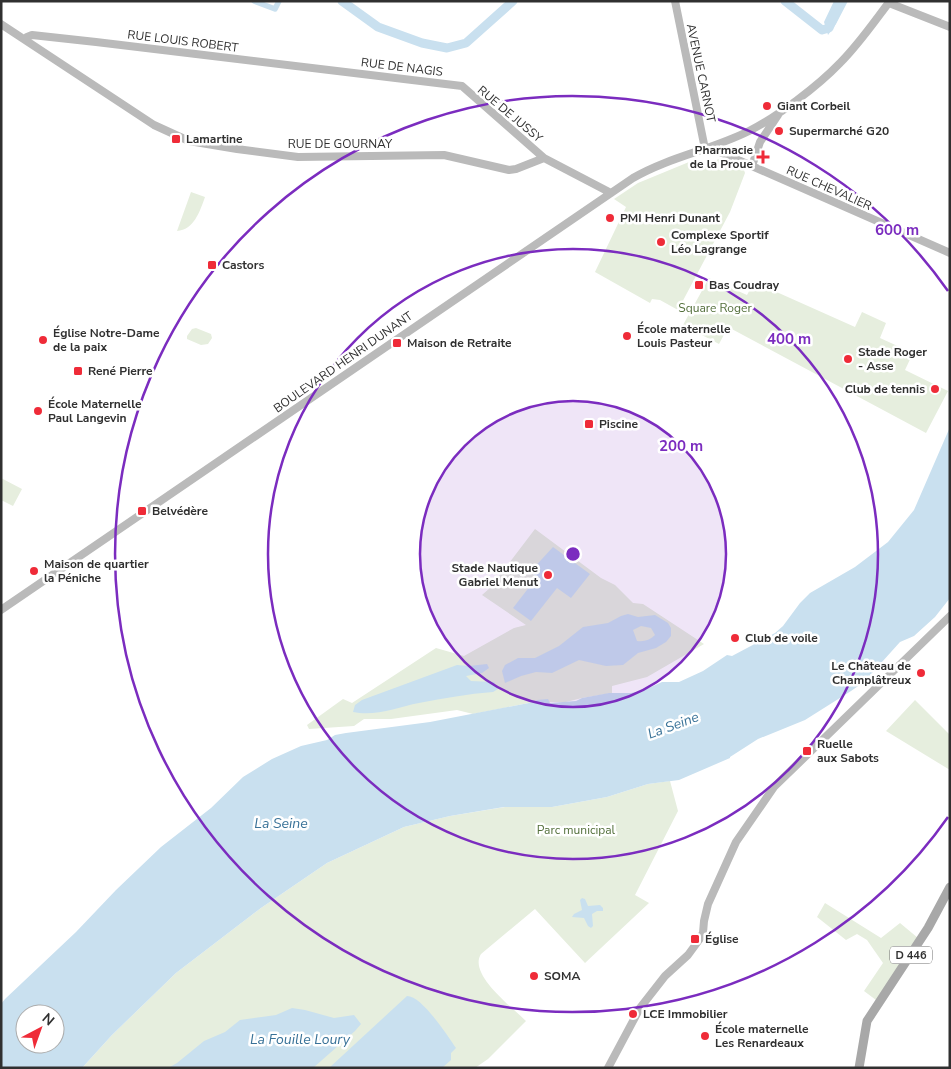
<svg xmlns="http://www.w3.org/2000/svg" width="951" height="1069" viewBox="0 0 951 1069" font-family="'Nunito Sans',sans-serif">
  <rect width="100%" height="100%" fill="#fff"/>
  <path fill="#e6eede" d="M718 159 744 170 745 173 730 212 678 310 660 300 652 299 650 303 595 272 626 207 614 199 638 183 689 162 693 165 700 163 702 166 706 167 710 163 714 164Z
    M191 192 205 197C200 211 194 230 177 231Z
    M709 278 747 295 754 282 855 327 862 312 886 323 880 338 913 353 905 370 948 391 926 433 728 327 719 344 683 325Z
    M196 328 211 334 212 338 208 344 201 345 187 339V336L192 329Z
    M1 478 22 489 13 506 1 500Z
    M535 529 601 578 615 585 633 603 643 604 704 644 647 677 612 686V693L582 698 566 702H534L473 714 457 710 391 719H364L354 726 309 729 307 725 343 699 352 703 436 648 464 656 514 628 526 625 482 595 490 588Z
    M915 700 950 735V770L886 731Z
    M670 781 678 811 635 895 649 903 585 963 535 909 481 954C468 974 512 1007 526 1021L488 1059 475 1068H82L112 1035 176 973 261 908 327 863 404 827 450 816 505 807H552L607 797 648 784Z
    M825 903 881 938 900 923 918 938 876 1000 864 991 883 963 867 940 857 934 846 940 817 917Z"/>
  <path fill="#c9e0ef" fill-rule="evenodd" d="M834 1H848L836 24 828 35 824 22Z
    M950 427V598L935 617 914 636 900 642 864 682 851 691 805 720 758 739 730 757V758L679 780 648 784 607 797 552 807H504L450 816 404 827 327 863 261 908 176 973 112 1035 82 1068H1V1004L5 999 76 932 116 890 161 847 211 808 243 777 272 759 301 746 327 740 335 735 346 733 430 722 534 702 537 700 548 699 550 703 576 701 582 698 609 693H631L642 691 662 682H679L703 671 727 655 732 656 775 633 783 626 800 603 810 593 855 567 888 542 914 510ZM25 1014H55V1044H25Z
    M553 547 590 574 571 598 557 588 531 621 513 608 537 577 530 572Z
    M628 614 638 617 655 615 668 623 671 628V636L666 642 656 648 638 653 623 665 606 666 579 660 552 673 536 672 521 676 505 683 502 671 505 665 518 658H535L559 646 583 627 608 623 621 616ZM641 626 651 628 655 635C650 640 644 642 637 641L633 630Z
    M487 664 489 668 482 673 466 676 471 681 494 682 498 689 493 692C468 694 444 698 419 703 398 707 375 717 353 712L355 705 362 700 457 665 469 666Z
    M582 898 585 899 588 906 600 905 603 908V911H597L592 914 593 926 591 928 588 926 584 918 572 917 574 914 582 910 580 900Z
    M407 996C422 996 447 1035 456 1048L451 1053V1060L442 1068H329Z
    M292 1008 305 1010 334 1018 354 1015 361 1024 355 1031 313 1068H168L177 1063 204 1041 225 1032 240 1020 276 1015Z"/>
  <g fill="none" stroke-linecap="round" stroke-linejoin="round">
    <path stroke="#c9e0ef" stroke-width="5.5" d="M254 1 275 9 279 1"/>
    <path stroke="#c9e0ef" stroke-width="9" d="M342 1 378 27 422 43 447 48 466 43 513 1
      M785 1 822 30 829 28 841 1"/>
    <path stroke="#bababa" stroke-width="8" d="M675 1 705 149
      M889 3 950 27
      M1 24 154 125 189 141 237 149 298 157 444 155 509 170 516 169 544 158 611 193
      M25 40 27 37 32 35 96 42 462 86 544 158
      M707 149 720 152 950 253
      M752 166 760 142 778 115
      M1 610 633 178C669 157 711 150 749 131 777 117 818 86 840 63 859 44 874 22 890 1
      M608 1068 640 1008 665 976 688 955 699 940 703 933 704 921 708 904 736 842 774 787 950 616"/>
    <path stroke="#a8a8a8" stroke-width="9" d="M859 1068 867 1021 928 928 950 887"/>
  </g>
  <circle cx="573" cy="554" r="153" fill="#7b2cbf" fill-opacity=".12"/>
  <g fill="none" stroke="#7b2cbf" stroke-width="2.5">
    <circle cx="573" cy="554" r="153"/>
    <circle cx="573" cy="554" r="305"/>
    <path d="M948 817A458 458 0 1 1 948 291"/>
  </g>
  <g fill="#ef2b38" stroke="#fff" stroke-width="2">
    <circle cx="767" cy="106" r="5"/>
    <circle cx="779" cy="131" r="5"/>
    <rect x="171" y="134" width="10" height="10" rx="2.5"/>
    <path d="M760.5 149.5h5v5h5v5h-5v5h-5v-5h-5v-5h5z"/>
    <circle cx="610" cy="218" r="5"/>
    <circle cx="661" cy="242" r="5"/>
    <rect x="207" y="260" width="10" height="10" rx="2.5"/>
    <rect x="694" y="280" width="10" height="10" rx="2.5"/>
    <circle cx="627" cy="336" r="5"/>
    <circle cx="43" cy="340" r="5"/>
    <rect x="392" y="338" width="10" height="10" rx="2.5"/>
    <circle cx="848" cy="359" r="5"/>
    <rect x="73" y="366" width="10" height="10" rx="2.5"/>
    <circle cx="935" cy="389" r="5"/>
    <circle cx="38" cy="411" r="5"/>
    <rect x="584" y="419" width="10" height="10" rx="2.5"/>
    <rect x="137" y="506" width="10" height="10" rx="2.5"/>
    <circle cx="34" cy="571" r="5"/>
    <circle cx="548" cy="575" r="5"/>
    <circle cx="735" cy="638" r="5"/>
    <circle cx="921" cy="673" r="5"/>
    <rect x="802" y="746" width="10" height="10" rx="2.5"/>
    <rect x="690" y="934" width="10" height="10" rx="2.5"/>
    <circle cx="534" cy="976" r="5"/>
    <circle cx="633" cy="1014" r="5"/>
    <circle cx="705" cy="1036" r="5"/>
  </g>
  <g text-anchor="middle" stroke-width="5" stroke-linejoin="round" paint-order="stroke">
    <rect fill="#fff" stroke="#6e6e6e" stroke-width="1" x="890" y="946.5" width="42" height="17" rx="4"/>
    <g font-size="11" font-weight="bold" fill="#303030">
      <text x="911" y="959">D 446</text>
    </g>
    <g font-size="12" fill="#303030" stroke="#fff">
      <text transform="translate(183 41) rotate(7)" y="4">RUE LOUIS ROBERT</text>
      <text transform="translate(402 67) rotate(7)" y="4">RUE DE NAGIS</text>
      <text transform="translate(701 73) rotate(78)" y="4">AVENUE CARNOT</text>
      <text transform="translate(510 114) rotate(40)" y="4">RUE DE JUSSY</text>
      <text x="340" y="148">RUE DE GOURNAY</text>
      <text transform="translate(829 188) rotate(24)" y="4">RUE CHEVALIER</text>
      <text transform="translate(343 362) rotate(-35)" y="4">BOULEVARD HENRI DUNANT</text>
    </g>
    <g font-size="12" font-weight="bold" fill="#303030" stroke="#fff" text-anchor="start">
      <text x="777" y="110">Giant Corbeil</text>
      <text x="789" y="135">Supermarché G20</text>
      <text x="186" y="143">Lamartine</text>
      <text x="753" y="154" text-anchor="end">Pharmacie<tspan x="753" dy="14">de la Proue</tspan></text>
      <text x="620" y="222">PMI Henri Dunant</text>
      <text x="671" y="239">Complexe Sportif<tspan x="671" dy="14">Léo Lagrange</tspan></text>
      <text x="222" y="269">Castors</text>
      <text x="709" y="289">Bas Coudray</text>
      <text x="637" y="333">École maternelle<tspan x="637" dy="14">Louis Pasteur</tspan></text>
      <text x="53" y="337">Église Notre-Dame<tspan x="53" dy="14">de la paix</tspan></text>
      <text x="407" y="347">Maison de Retraite</text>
      <text x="858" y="356">Stade Roger<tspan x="858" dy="14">- Asse</tspan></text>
      <text x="88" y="375">René Pierre</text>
      <text x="925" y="393" text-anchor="end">Club de tennis</text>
      <text x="48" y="408">École Maternelle<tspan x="48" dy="14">Paul Langevin</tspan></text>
      <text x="599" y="428">Piscine</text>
      <text x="152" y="515">Belvédère</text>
      <text x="44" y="568">Maison de quartier<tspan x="44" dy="14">la Péniche</tspan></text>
      <text x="538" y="572" text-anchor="end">Stade Nautique<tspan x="538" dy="14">Gabriel Menut</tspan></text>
      <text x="745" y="642">Club de voile</text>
      <text x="911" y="670" text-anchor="end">Le Château de<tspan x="911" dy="14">Champlâtreux</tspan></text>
      <text x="817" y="748">Ruelle<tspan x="817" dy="14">aux Sabots</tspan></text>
      <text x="705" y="943">Église</text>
      <text x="544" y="980">SOMA</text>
      <text x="643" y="1018">LCE Immobilier</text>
      <text x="715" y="1033">École maternelle<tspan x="715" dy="14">Les Renardeaux</tspan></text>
    </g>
    <g font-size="12" fill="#536f3b" stroke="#fff">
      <text x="715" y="312">Square Roger</text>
      <text x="576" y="834">Parc municipal</text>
    </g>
    <g font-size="14" font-style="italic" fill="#397298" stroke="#fff">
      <text transform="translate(673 725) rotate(-20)" y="5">La Seine</text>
      <text x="281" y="828">La Seine</text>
      <text x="300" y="1044">La Fouille Loury</text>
    </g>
  </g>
  <circle cx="573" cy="554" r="8" fill="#7b2cbf" stroke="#fff" stroke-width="2.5"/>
  <g font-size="15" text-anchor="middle" font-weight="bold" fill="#7b2cbf" stroke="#fff" stroke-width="5" stroke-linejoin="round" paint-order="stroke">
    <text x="897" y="235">600 m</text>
    <text x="789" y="344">400 m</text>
    <text x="681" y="451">200 m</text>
  </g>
  <rect width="951" height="1069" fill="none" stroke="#303030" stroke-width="5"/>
  <g transform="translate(40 1029) rotate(41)"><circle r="24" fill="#ffffff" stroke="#acacac"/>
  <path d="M0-4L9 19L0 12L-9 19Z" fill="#ef2b38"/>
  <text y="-8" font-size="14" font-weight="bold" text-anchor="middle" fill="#303030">N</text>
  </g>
</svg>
